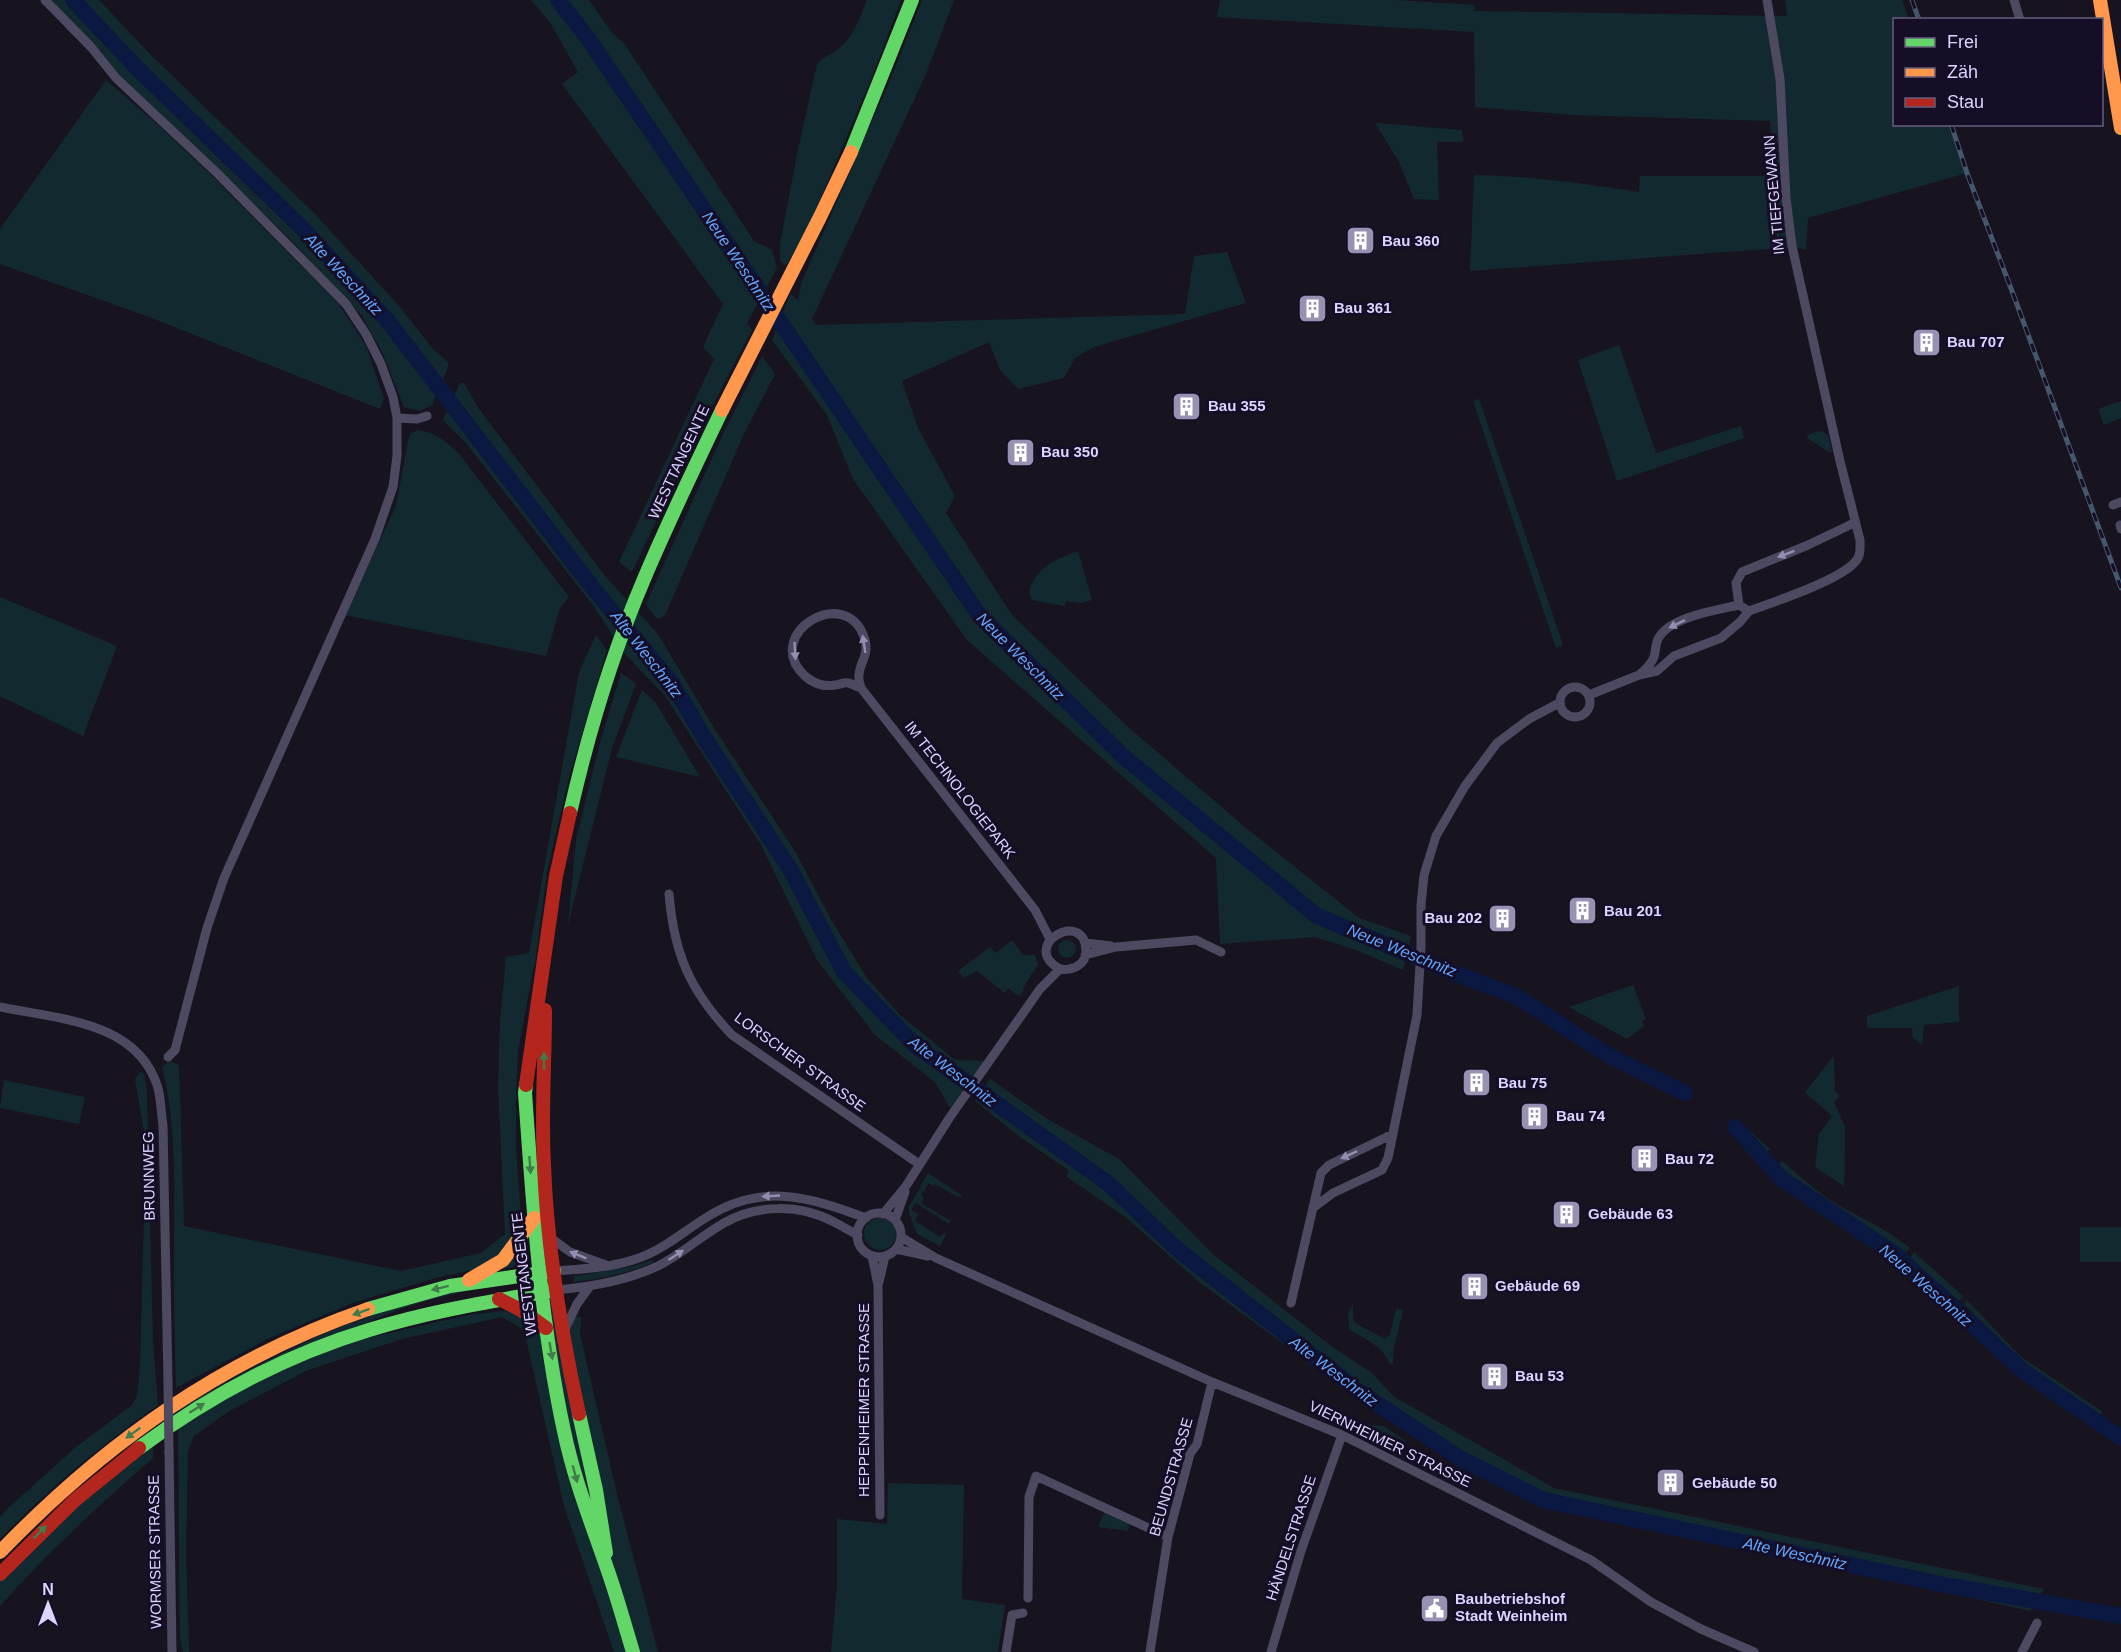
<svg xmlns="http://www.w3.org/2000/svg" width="2121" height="1652" viewBox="0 0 2121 1652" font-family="Arial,sans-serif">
  <rect width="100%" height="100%" fill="#171420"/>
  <path fill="#122a2f" d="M50 0H99L148 52 316 215 400 307 432 348 448 362V368L432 405 420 411 404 407 383 354 362 316 290 239 121 77Z
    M531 0H589L613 34 624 43 754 241 772 250 777 268 747 323 752 330 690 449 632 572 619 562 714 359 703 347 723 304 562 84 578 72 551 24Z
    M867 0H901L870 82 801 244 799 243 786 266 780 261V244L796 159 817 64C823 57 830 55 837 50 853 38 860 18 867 0Z
    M922 0H954L926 74 812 319 816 325 1185 314 1194 256 1227 252 1246 303 1094 347 1075 358 1064 378 1018 389 1000 370 989 342 902 381 918 428 955 496 946 513 1012 615 1128 727 1246 828 1359 918 1411 936 1403 970 1356 950 1315 937 1220 944 1216 858 967 640 853 479 827 415 772 340 790 294 798 300 802 281 891 78Z
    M1220 0H1396L1474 5V11L1787 16 1785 0H1902L1909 19 1894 20V124L1948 125 1967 173 1808 218 1806 250 1794 247 1470 271 1474 175C1531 176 1582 183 1639 192L1640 176H1773L1770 121 1573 115 1475 107 1474 32 1217 17Z
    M106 80 155 122 209 173 338 303 366 346 384 399 380 409 152 318 0 264V229Z
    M1375 123 1462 130 1463 142H1437L1439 200 1414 199 1399 162Z
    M1619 345 1656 453 1741 426 1744 438 1617 481 1578 360Z
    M762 356 775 374 743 436 665 615 659 619 655 617 646 604 723 434Z
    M460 383H464L479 409 605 576 658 634 716 731 796 853 833 923 867 978 899 1014 955 1060 987 1061 950 1108 935 1082 875 1035 817 960 761 845 665 696 625 654 592 604 465 442 443 420Z
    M1479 399 1563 645 1556 648 1473 401Z
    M2121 401V418L2104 425 2098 409Z
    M418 430C437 433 447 442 460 455L569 597 560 608 546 656 345 615 396 506 408 440 411 433Z
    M1822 431 1828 435 1832 451 1830 453 1807 438 1808 435 1815 432Z
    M1078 551 1092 600 1082 603 1066 601 1064 606 1032 600 1029 592C1035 568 1056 559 1078 551Z
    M0 597 117 646 83 736 0 696Z
    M596 635 607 650 569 777 547 872 536 956 518 1051 516 1104V1151L521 1216 518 1233 509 1249 486 1267 436 1278 355 1302 267 1339 176 1388C175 1340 173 1293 174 1245 174 1185 177 1125 162 1067L169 1061 179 1065 184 1226 401 1271 481 1253 505 1234 498 1086 500 1021 506 957 529 953 579 672Z
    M621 673 636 684 612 748 568 925 576 840 599 746Z
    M642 690 656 703 700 777 616 757Z
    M1058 949a9 9 0 1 1 18 0a9 9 0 1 1-18 0Z
    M1012 940 1023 955H1035L1038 965 1027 981 1020 997 1008 988 1005 993 977 971 964 978 958 971 990 947 996 953Z
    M1633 985 1646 1019 1642 1021 1644 1026 1627 1039 1569 1007Z
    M1959 986V1022L1924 1025 1922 1045 1913 1037 1912 1028H1867V1016Z
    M1834 1056 1835 1091 1840 1096 1834 1102 1845 1127 1844 1186 1815 1167 1819 1134 1832 1116 1805 1092Z
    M140 1072 144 1073 147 1093 153 1341 158 1405C99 1447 50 1487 0 1539V1517L6 1510 76 1447 132 1405 137 1396 140 1368 145 1179 144 1131 135 1079Z
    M990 1079 1049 1120 1119 1159 1214 1255 1331 1346 1372 1373 1393 1396 1554 1488 2044 1589 2030 1611 1546 1504 1391 1421 1372 1409 1199 1282 1124 1216 1067 1177 1068 1170 1020 1137 975 1101Z
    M4 1080 85 1097 79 1124 0 1108Z
    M1742 1124 1770 1149 1765 1154 1738 1130Z
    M1782 1161C1800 1176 1818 1193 1838 1205 1863 1219 1888 1230 1910 1248L1904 1255C1874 1232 1840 1216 1809 1194 1798 1185 1787 1175 1777 1166Z
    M928 1173 963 1196 958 1197 935 1184 933 1186 929 1183 921 1195 924 1198 921 1203 951 1221 949 1224 916 1203 911 1210 918 1214 915 1221 940 1237 945 1232 946 1235 940 1246 917 1234 909 1213V1207Z
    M864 1234a16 16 0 1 1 32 0a16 16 0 1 1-32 0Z
    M2080 1227H2121V1262H2080Z
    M527 1234 530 1264 501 1269Z
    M1914 1252 1963 1296 1959 1301 1909 1258Z
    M652 1260 653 1263C627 1273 602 1279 574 1282V1276L630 1267Z
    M520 1280C476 1289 432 1297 390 1313L227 1382 179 1411V1408C267 1358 360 1310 461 1289 480 1285 500 1283 520 1280Z
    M1967 1300 2020 1356 2103 1412 2098 1416 2019 1359 1964 1304Z
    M535 1301 536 1313 581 1317 580 1334 617 1494 658 1652H614L564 1506 524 1330 502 1317 402 1339 308 1370 229 1411 194 1436 188 1451 186 1553 189 1652H183L180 1639 178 1428 248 1384 341 1344 468 1315 502 1311 535 1313 519 1304Z
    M1353 1304V1319L1355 1323 1385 1339 1390 1335 1396 1309 1403 1310 1393 1352V1363L1390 1364C1382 1345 1365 1339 1349 1329L1348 1313Z
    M1370 1425 1383 1426 1406 1441 1399 1453 1370 1436 1365 1427Z
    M153 1443V1458C99 1505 47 1553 0 1606V1581L37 1540Z
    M888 1483 964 1485 962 1599 1005 1605 998 1652H831L837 1586V1519L887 1524Z
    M1105 1511 1130 1522 1128 1531 1098 1527Z"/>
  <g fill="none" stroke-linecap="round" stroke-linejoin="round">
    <path stroke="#0a1842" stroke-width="16" d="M73 0 137 68 302 228 387 320 593 588 672 683 705 739 790 869 844 972 916 1046 1109 1184 1177 1249 1358 1391 1461 1459 1543 1500 1950 1586 2121 1616
      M558 0 587 37 979 615 1125 758 1317 916 1444 969 1516 996 1611 1057 1685 1093
      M1735 1127 1782 1179 1895 1254 2023 1371 2121 1438"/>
    <path stroke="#4d4961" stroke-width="9" d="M45 0 91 47 116 78 217 173 346 304 366 334 381 364 393 397 397 418V456L393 487 375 539 224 878 207 928 175 1050 168 1057
      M1767 0 1780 79 1786 198 1792 246 1840 461 1860 540C1860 549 1861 556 1855 562 1840 580 1774 602 1749 611L1739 605 1736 583 1742 572 1808 545 1854 523
      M2014 0 2020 20
      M397 418 417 419 427 416
      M2113 505 2121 502
      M2120 525 2121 529
      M1639 675C1645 670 1651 665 1654 657 1656 651 1655 645 1658 639 1669 617 1716 610 1739 605
      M1560 702a15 15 0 1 1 30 0a15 15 0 1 1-30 0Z
      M861 688C860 684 858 679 859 675 860 661 869 656 865 640 848 581 760 634 805 676 813 683 824 687 835 685 839 685 844 682 848 683 853 684 857 687 861 688L1035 910 1050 939
      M1589 695 1639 675 1657 671 1674 656 1721 638 1740 622 1749 611
      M669 894C674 954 690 991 732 1035L919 1164
      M1085 943 1111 946
      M1085 955 1116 947 1196 940 1221 952
      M0 1007C58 1019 138 1021 158 1088 161 1100 161 1113 163 1125L168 1383
      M1313 1208 1333 1193 1382 1170 1388 1158 1417 1015 1421 947V905L1424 875 1436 836 1465 786 1497 743 1529 719 1559 703
      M857 1235a22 22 0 1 1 44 0a22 22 0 1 1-44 0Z
      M883 1214 906 1186 950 1117 1040 989 1060 969C1073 971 1087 964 1086 950 1084 908 1018 946 1060 969
      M895 1220 905 1192
      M901 1237 936 1258 1212 1382 1342 1435 1591 1560 1651 1602 1701 1629 1754 1652
      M551 1238 570 1252 606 1265
      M896 1249 928 1256
      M872 1256 878 1285 880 1515
      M554 1271C581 1269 610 1268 636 1259 662 1251 684 1231 707 1217 762 1182 810 1197 866 1218
      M879 1282 885 1256
      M556 1290C591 1287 626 1281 658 1266 682 1254 701 1236 724 1223 757 1204 800 1204 834 1222 842 1226 849 1231 858 1235
      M1291 1303 1321 1173 1329 1165 1393 1134
      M564 1331 577 1304 590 1286
      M169 1452 172 1652
      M1028 1598 1029 1497 1036 1476 1168 1537
      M1006 1652 1012 1615 1023 1613
      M1150 1652 1168 1537 1190 1454 1197 1444 1212 1382
      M1271 1652 1301 1551 1342 1435
      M2022 1652 2037 1623"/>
    <path stroke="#63d668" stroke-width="14" d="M851 152 912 0
      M570 813C588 734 612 654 644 579 668 522 695 466 722 410
      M526 1085 525 1093C533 1206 540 1320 564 1431 574 1480 593 1527 609 1574 618 1600 625 1626 633 1652
      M368 1309 450 1286 554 1271
      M579 1414 596 1490 606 1553
      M139 1448C208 1397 286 1355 369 1330 430 1311 493 1301 556 1290"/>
    <path stroke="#ff974d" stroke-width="14" d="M2100 0 2121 128
      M722 410 820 217 851 152
      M469 1280 503 1260 534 1218
      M0 1552C106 1442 223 1359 368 1309"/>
    <path stroke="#b3261e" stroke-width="14" d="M545 1010C545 1062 541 1114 544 1165 547 1249 561 1332 579 1414
      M526 1085 556 876 570 813
      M499 1299 521 1310 546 1328
      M0 1574 75 1500 139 1448"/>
    <defs>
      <path id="rail" d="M1912 0 1919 20
        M1951 124 1967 173 2015 299 2121 588"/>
    </defs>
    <use href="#rail" stroke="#45576c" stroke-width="5"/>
    <use href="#rail" stroke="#150e26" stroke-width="3" stroke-dasharray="9" stroke-linecap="butt"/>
    <path stroke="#4d4961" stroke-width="9" d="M168 1383 169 1452"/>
  </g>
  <defs><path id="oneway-solid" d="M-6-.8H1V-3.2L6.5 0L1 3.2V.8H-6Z" transform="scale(1.5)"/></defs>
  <g fill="#958eb0">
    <use href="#oneway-solid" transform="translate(1786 554) rotate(159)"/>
    <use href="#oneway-solid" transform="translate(1677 624) rotate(154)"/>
    <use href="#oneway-solid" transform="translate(864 644) rotate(-99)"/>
    <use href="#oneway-solid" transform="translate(795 651) rotate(87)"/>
    <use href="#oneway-solid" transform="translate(1349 1155) rotate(155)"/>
    <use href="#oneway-solid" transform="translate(771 1196) rotate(177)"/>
    <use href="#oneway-solid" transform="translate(578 1255) rotate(-158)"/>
    <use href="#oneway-solid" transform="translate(676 1255) rotate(-33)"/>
  </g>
  <g fill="#407c4a">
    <use href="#oneway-solid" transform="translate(544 1061) rotate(-90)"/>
    <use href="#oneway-solid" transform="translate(530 1165) rotate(86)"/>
    <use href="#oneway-solid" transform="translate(440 1288) rotate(166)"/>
    <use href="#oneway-solid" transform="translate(361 1312) rotate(160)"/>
    <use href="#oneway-solid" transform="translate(551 1351) rotate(80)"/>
    <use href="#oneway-solid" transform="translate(197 1408) rotate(-32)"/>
    <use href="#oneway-solid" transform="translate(133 1433) rotate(144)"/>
    <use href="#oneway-solid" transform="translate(575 1474) rotate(75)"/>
    <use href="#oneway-solid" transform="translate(40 1532) rotate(-45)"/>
  </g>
  <defs>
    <symbol id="building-square" viewBox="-11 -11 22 22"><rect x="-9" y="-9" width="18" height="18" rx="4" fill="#9891b1" stroke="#150e26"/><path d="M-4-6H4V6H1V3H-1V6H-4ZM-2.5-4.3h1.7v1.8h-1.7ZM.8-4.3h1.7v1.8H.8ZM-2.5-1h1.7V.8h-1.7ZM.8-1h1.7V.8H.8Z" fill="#fff"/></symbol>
    <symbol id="civic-square" viewBox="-11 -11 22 22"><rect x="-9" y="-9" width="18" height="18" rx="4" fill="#9891b1" stroke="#150e26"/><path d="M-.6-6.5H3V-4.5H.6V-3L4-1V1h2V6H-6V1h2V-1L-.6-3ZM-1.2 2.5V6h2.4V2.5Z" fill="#fff"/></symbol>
  </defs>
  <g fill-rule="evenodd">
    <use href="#building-square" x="1344" y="224" width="33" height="33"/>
    <use href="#building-square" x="1296" y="292" width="33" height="33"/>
    <use href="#building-square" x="1910" y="326" width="33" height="33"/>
    <use href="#building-square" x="1170" y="390" width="33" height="33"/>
    <use href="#building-square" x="1004" y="436" width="33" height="33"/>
    <use href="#building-square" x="1566" y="894" width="33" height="33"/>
    <use href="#building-square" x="1486" y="902" width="33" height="33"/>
    <use href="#building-square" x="1460" y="1066" width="33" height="33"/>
    <use href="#building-square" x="1518" y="1100" width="33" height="33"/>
    <use href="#building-square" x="1628" y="1142" width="33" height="33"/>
    <use href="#building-square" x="1550" y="1198" width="33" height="33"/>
    <use href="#building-square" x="1458" y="1270" width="33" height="33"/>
    <use href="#building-square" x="1478" y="1360" width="33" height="33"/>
    <use href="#building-square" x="1654" y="1466" width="33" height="33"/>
    <use href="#civic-square" x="1418" y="1592" width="33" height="33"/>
  </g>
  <g text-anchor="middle" stroke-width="6" stroke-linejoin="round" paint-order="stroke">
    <g font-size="15" fill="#ddd4ff" stroke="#150e26">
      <text transform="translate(1774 195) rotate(-95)" y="5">IM TIEFGEWANN</text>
      <text transform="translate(679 462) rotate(-65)" y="5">WESTTANGENTE</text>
      <text transform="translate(960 790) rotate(52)" y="5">IM TECHNOLOGIEPARK</text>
      <text transform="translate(800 1062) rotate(36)" y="5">LORSCHER STRASSE</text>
      <text transform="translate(149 1176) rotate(-91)" y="5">BRUNNWEG</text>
      <text transform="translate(524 1274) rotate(-97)" y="5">WESTTANGENTE</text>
      <text transform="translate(864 1400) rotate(-90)" y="5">HEPPENHEIMER STRASSE</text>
      <text transform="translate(1390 1444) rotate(26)" y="5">VIERNHEIMER STRASSE</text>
      <text transform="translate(1171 1477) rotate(-74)" y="5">BEUNDSTRASSE</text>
      <text transform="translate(1291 1538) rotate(-72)" y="5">HÄNDELSTRASSE</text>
      <text transform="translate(155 1552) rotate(-91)" y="5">WORMSER STRASSE</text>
    </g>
    <g font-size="15" font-weight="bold" fill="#ddd4ff" stroke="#150e26" text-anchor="start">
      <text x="1382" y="246">Bau 360</text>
      <text x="1334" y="313">Bau 361</text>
      <text x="1947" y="347">Bau 707</text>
      <text x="1208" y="411">Bau 355</text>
      <text x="1041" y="457">Bau 350</text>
      <text x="1604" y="916">Bau 201</text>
      <text x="1482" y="923" text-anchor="end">Bau 202</text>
      <text x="1498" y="1088">Bau 75</text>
      <text x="1556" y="1121">Bau 74</text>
      <text x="1665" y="1164">Bau 72</text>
      <text x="1588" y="1219">Gebäude 63</text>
      <text x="1495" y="1291">Gebäude 69</text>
      <text x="1515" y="1381">Bau 53</text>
      <text x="1692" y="1488">Gebäude 50</text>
      <text x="1455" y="1604">Baubetriebshof<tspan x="1455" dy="17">Stadt Weinheim</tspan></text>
    </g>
    <g font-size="16" font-style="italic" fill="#62a6ff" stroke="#150e26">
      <text transform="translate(739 261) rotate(56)" y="6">Neue Weschnitz</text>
      <text transform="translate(344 274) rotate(47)" y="6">Alte Weschnitz</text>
      <text transform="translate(647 654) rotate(52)" y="6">Alte Weschnitz</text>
      <text transform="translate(1021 656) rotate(45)" y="6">Neue Weschnitz</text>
      <text transform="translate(1402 950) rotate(22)" y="6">Neue Weschnitz</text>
      <text transform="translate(953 1071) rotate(37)" y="6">Alte Weschnitz</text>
      <text transform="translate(1926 1285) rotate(41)" y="6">Neue Weschnitz</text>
      <text transform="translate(1334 1371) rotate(37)" y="6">Alte Weschnitz</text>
      <text transform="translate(1795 1553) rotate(12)" y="6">Alte Weschnitz</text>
    </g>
  </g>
  <rect x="1893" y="18" width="210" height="108" fill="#150e26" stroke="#655d7d" stroke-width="1.5"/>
  <rect x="1905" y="38" width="30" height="9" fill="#63d668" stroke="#655d7d" stroke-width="1.5"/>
  <text x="1947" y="48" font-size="18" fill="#ddd4ff">Frei</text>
  <rect x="1905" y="68" width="30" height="9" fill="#ff974d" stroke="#655d7d" stroke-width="1.5"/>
  <text x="1947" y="78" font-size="18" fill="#ddd4ff">Zäh</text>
  <rect x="1905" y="98" width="30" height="9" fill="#b3261e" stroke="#655d7d" stroke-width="1.5"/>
  <text x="1947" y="108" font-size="18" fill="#ddd4ff">Stau</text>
  <g transform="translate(48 1604)" stroke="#150e26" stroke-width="4.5" paint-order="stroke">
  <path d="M0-4.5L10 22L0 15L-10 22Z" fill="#ddd4ff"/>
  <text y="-9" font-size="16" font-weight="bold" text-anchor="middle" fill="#ddd4ff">N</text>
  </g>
</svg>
